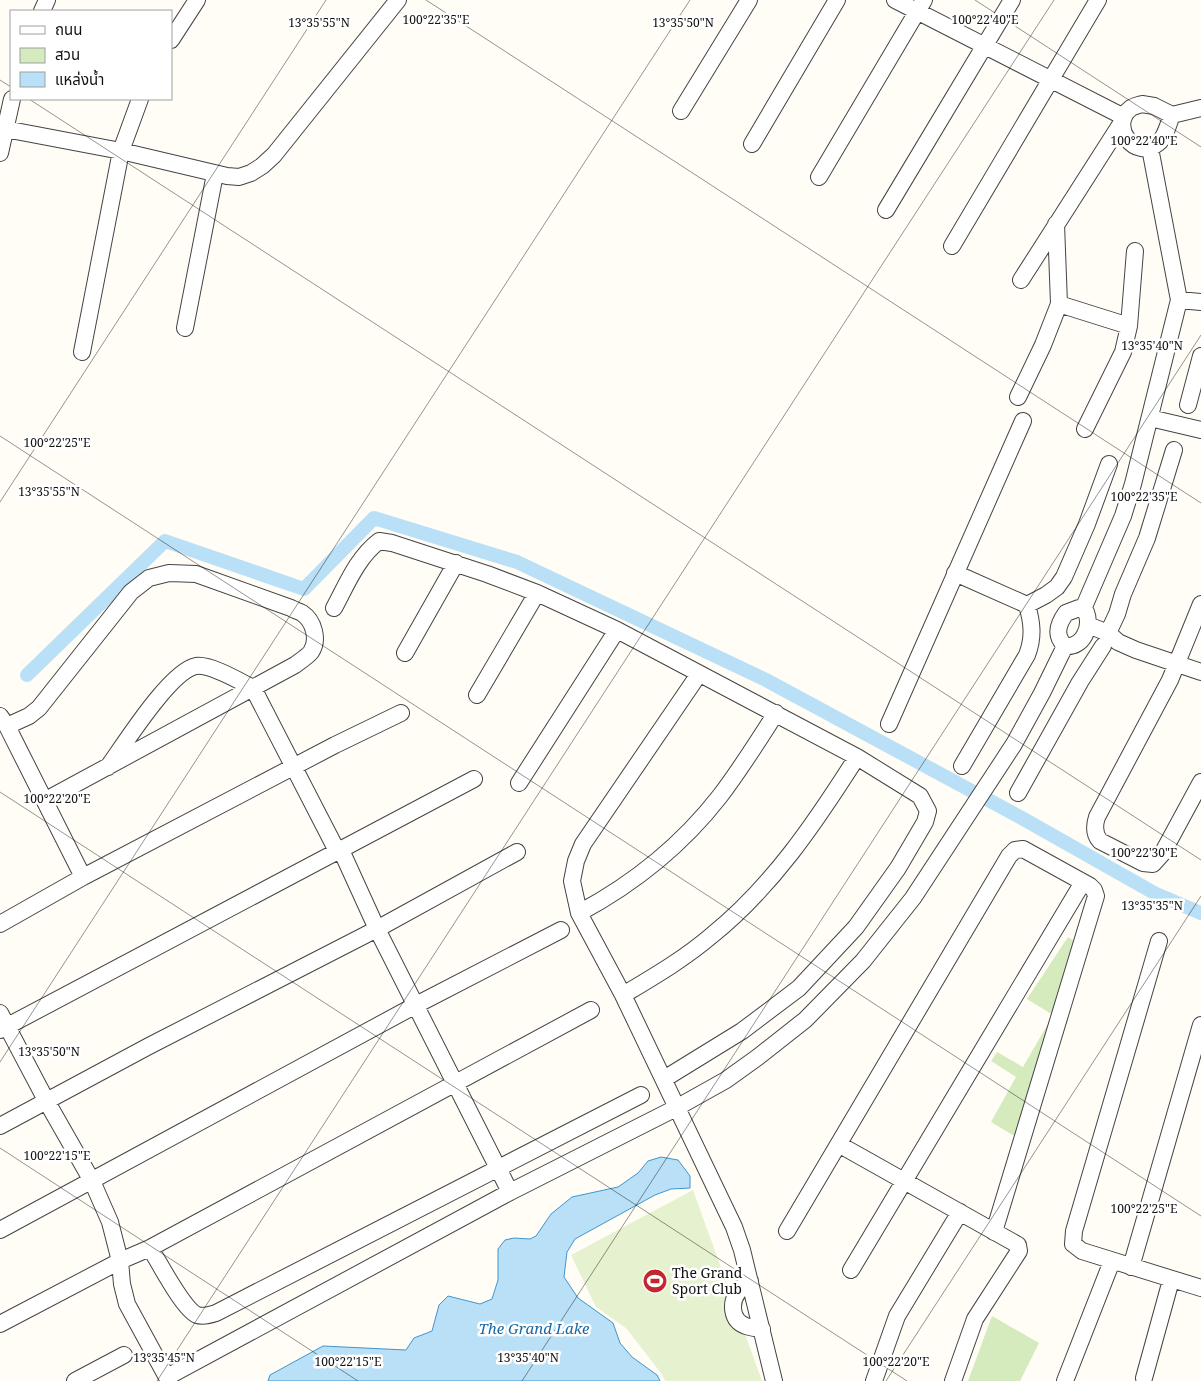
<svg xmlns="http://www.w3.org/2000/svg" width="1201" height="1381" viewBox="0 0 1201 1381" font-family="'Noto Serif','Noto Sans Thai',serif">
  <rect width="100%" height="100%" fill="#fffdf5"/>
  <path fill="#d5ebbd" d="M1068 937 1077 943 1016 1137 991 1122 1016 1077 991 1061 997 1052 1023 1067 1053 1015 1027 999Z
    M992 1316 1039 1343 1020 1381H968Z"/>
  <path fill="#e6f2cf" d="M693 1190 762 1381H665L661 1373 626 1328 596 1307 571 1255Z"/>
  <path fill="#b9e0f7" stroke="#3f96cf" d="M661 1157 678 1160 690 1176V1188L671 1189 655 1195 575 1239 567 1252 564 1277 578 1298 613 1323 620 1343 632 1357 657 1375 660 1381H268L270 1375 323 1346 406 1350 414 1338 432 1331 439 1305 448 1296 480 1304 492 1299 498 1280V1249L505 1240 514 1238 530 1239 536 1236 551 1214 572 1197 618 1187 638 1173 648 1161Z"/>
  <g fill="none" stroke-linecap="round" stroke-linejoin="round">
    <path stroke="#b9e0f7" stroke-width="14" d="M27 675 165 541 304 589 374 518 517 562 766 680 1020 817 1156 894 1201 913"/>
    <defs>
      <path id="minor" d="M895 0 1124 117
        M42 11 47 0
        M171 40 197 0
        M1142 104 1154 106 1172 115C1168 124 1166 137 1158 143 1135 162 1108 125 1131 108 1134 106 1139 105 1142 104Z
        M681 111 749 0
        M1172 115 1201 108
        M5 129 121 151 227 176 239 177 251 173 262 166 274 155 398 0
        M752 144 837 0
        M0 153 12 99
        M819 177 924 0
        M886 210 1012 0
        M952 246 1098 0
        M1021 280 1122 122
        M1179 300 1201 302
        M1059 304 1129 326
        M185 328 215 174
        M82 352 121 151 140 99
        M1018 397 1043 345 1059 304 1056 224
        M1188 405 1201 356
        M1150 418 1201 430
        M1085 429 1123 352 1129 326 1135 251
        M955 573 1027 605C1032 622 1034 637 1027 655L962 766
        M1201 604 1170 680 1097 817C1094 826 1094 834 1100 841L1143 863 1153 864 1162 854 1201 782
        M1027 605 1046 595 1057 587 1064 577 1087 524 1109 464
        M334 608C347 584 357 558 379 541L392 543 487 574 537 593 617 630 857 757 920 796 928 811 925 822 898 868 856 927 799 988 742 1031 664 1079
        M1079 608 1086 612C1092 627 1083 648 1065 646 1054 635 1058 624 1066 613Z
        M1083 609 1123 516 1133 484 1179 300 1150 148
        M1088 625 1108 633 1118 642 1136 650 1201 672
        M1108 633 1117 614 1123 594 1147 538 1174 450
        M405 653 456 563
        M699 674 583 844 576 861 572 881 579 913 623 995 734 1227 742 1250 774 1381
        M477 695 537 593
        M0 716 7 726 83 877
        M889 724 1023 421
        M7 726 29 716 39 708 131 592 149 578 169 573 196 574 291 608C294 610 298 611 302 613 314 621 319 640 311 652 307 657 300 661 295 665L46 800
        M108 767C124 745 170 671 196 666 211 664 239 681 253 688L335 847 341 850 377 929 510 1192
        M519 783 617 630
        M1018 793 1080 682 1103 646
        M579 913C633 884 682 845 720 796 740 770 758 741 776 713
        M0 924 83 877 335 745 401 713
        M1159 941 1074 1231 1073 1244 1082 1251 1201 1288
        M623 995C653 977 684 959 711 936 772 887 815 823 857 757
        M0 1013 47 1102 92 1181 110 1222 120 1261 122 1284 127 1304 169 1381
        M0 1030 474 779
        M0 1126 149 1046 377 929 517 852
        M840 1145 1018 1245 1019 1251 975 1319 953 1381
        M0 1230 416 1005 561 930
        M787 1231 1009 856 1015 850 1023 849 1090 886 1094 890 1096 896 994 1232
        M150 1248C159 1262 183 1309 197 1315 203 1317 210 1315 216 1313L641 1095
        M1131 1267 1201 1025
        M851 1270 1083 882
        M750 1281C746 1284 741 1288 738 1292 730 1303 731 1321 746 1326 751 1328 757 1328 762 1329
        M0 1324 120 1261 150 1248 591 1010
        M167 1377 510 1192 676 1108 726 1080 758 1057 805 1020 863 961 913 898 1014 744 1042 693 1065 646
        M1144 1378 1171 1280
        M75 1381 124 1355
        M874 1381 897 1316 960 1212
        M1065 1381 1112 1261"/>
    </defs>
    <use href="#minor" stroke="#444" stroke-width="18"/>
    <use href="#minor" stroke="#fff" stroke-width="16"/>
  </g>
  <path fill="none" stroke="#111" stroke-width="1" stroke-opacity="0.45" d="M426 0 1201 503M975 0 1201 147M0 80 11 87M29 99 1201 860M0 436 1201 1216M0 502 326 0M0 792 907 1381M0 1062 690 0M0 1148 358 1381M157 1381 1054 0M522 1381 1201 335M886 1381 1201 896"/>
  <defs>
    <symbol id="stadium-disc" viewBox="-11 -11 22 22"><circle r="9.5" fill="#c4262e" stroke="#fff"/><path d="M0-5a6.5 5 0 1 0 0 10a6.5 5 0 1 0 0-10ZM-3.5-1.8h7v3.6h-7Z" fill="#fff"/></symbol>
  </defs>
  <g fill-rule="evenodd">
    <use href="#stadium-disc" x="641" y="1267" width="28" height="28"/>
  </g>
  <g text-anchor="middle" stroke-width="5" stroke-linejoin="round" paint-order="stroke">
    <g font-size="14" fill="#111" stroke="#fff" text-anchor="start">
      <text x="672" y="1278">The Grand<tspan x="672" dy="16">Sport Club</tspan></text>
    </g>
    <g font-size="15" font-style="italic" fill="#1768a6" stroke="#fff">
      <text x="534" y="1334">The Grand Lake</text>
    </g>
  </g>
  <g font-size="12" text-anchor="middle" fill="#111" stroke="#fff" stroke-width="5" stroke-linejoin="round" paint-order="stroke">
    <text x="985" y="24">100°22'40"E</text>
    <text x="436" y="24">100°22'35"E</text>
    <text x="319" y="27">13°35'55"N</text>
    <text x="683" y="27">13°35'50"N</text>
    <text x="1144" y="145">100°22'40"E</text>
    <text x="1152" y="350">13°35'40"N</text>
    <text x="57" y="447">100°22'25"E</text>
    <text x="49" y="496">13°35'55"N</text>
    <text x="1144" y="501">100°22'35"E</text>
    <text x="57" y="803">100°22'20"E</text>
    <text x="1144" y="857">100°22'30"E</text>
    <text x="1152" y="910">13°35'35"N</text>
    <text x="49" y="1056">13°35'50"N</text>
    <text x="57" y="1160">100°22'15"E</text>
    <text x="1144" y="1213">100°22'25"E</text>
    <text x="164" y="1362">13°35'45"N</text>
    <text x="528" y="1362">13°35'40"N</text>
    <text x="348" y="1366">100°22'15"E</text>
    <text x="896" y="1366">100°22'20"E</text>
  </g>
  <rect x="10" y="10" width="162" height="90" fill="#ffffff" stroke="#a0a0a0"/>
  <rect x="20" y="26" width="25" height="8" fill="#ffffff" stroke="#a0a0a0"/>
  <text x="55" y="35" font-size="15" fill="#111111">ถนน</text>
  <rect x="20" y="48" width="25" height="15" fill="#d5ebbd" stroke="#a0a0a0"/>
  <text x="55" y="60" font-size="15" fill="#111111">สวน</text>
  <rect x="20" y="72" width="25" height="15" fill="#b9e0f7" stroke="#a0a0a0"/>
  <text x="55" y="85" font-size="15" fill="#111111">แหล่งน้ำ</text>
</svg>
